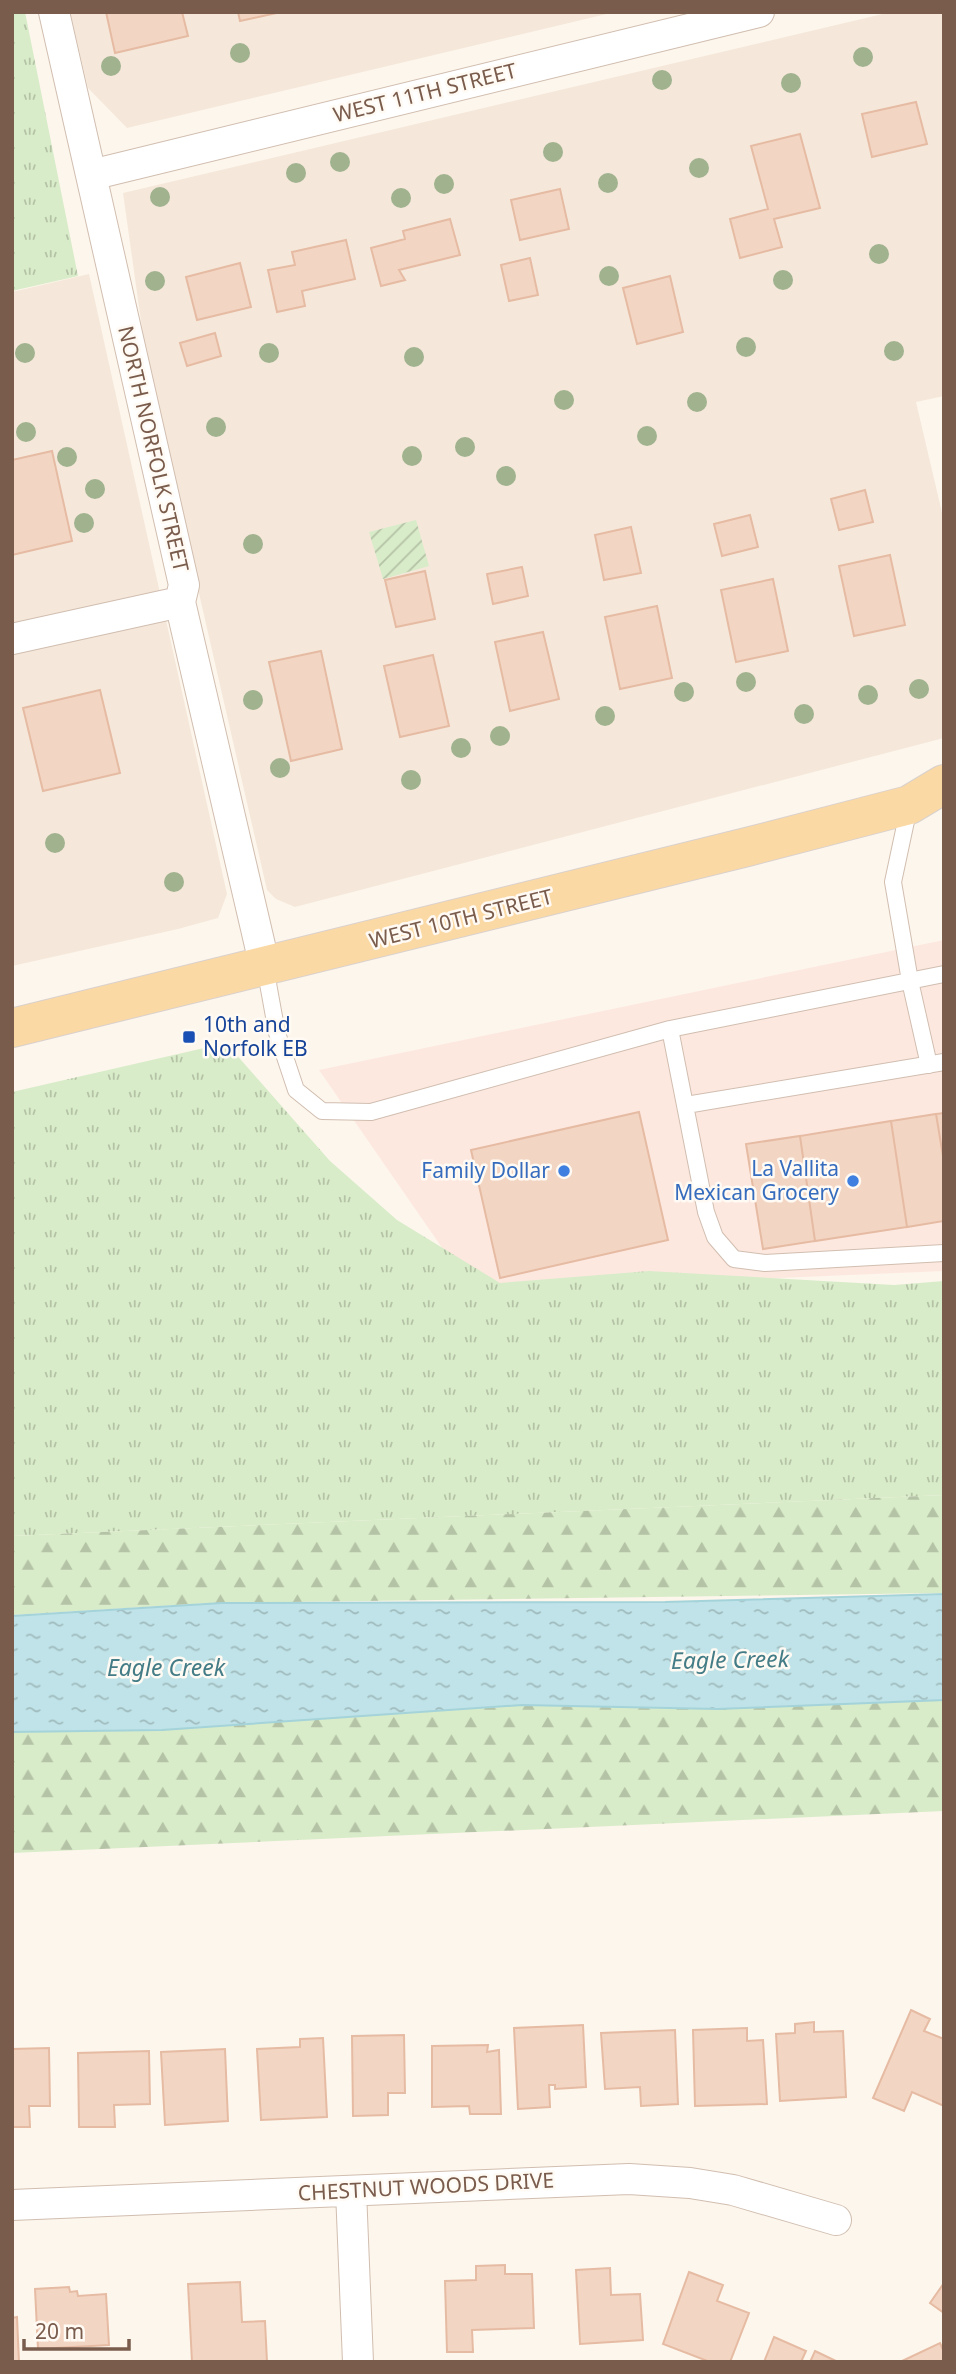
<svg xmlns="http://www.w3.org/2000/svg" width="956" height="2374" viewBox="0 0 956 2374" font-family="'Noto Sans',sans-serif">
  <defs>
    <pattern id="grass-tufts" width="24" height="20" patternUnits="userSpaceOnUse" patternTransform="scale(1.75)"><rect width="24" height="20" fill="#d8ecc9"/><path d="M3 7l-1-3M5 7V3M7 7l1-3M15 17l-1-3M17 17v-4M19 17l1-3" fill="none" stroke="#b4c2a5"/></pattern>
    <pattern id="forest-firs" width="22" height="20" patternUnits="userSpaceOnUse" patternTransform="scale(1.75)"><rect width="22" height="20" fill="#d8ecc9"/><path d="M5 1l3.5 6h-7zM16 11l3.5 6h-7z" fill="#b4c2a5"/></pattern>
    <pattern id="garden-furrows" width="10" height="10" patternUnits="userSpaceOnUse" patternTransform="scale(1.75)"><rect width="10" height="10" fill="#d8ecc9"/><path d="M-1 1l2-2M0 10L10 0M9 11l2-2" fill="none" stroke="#b4c2a5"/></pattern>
    <pattern id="water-ripples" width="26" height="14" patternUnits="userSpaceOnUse" patternTransform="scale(1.75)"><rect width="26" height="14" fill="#bfe3e8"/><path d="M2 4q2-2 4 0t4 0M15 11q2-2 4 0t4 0" fill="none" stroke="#a0bbbe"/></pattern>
  </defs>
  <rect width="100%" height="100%" fill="#fdf6ec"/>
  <path fill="#f5e8da" d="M70 12H615L127 128 88 88Z
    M891 12H944V396L916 402 944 521V738L295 907 276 899 267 890 148 371 123 193Z
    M89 274 227 894 218 918 178 929 12 966V292Z"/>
  <path fill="#fde8e0" d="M944 940V1271L472 1291 319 1070Z"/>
  <path fill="url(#grass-tufts)" d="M12 12H25L78 276 12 291Z
    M226 1043 330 1161 397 1220 500 1283 649 1271 894 1285 944 1281V1495L12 1536V1092Z"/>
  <path fill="url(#forest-firs)" d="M944 1495V1593L211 1603 12 1615V1536Z
    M944 1698V1811L12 1853V1732L162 1730 522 1705Z"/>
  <path fill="url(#garden-furrows)" d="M416 520 429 566 383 579 369 532Z"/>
  <path fill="url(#water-ripples)" stroke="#a5d3da" stroke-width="2" d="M944 1594V1700L717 1709 522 1705 162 1730 12 1732V1616L222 1603 665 1602Z"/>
  <path fill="#f3d5c3" stroke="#e6bba3" stroke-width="2" d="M106 12H182L188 36 115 53Z
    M238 12H281L240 21Z
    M916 102 927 144 872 157 862 114Z
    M800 134 820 208 774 219 782 247 740 258 730 219 768 209 751 146Z
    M560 189 569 229 520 240 511 200Z
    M450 219 460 255 399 270 405 280 381 286 371 248 405 239 403 231Z
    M346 240 355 279 302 291 305 306 277 312 268 270 295 265 292 252Z
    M530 258 538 295 509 301 501 265Z
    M240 263 251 307 197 320 186 277Z
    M670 276 683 332 637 344 623 288Z
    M215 333 221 356 187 366 180 343Z
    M52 451 72 541 12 555V460Z
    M865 490 873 522 839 530 831 499Z
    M750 515 758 547 722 556 714 524Z
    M631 527 641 573 604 580 595 535Z
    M890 555 905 625 854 636 839 566Z
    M522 567 528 596 493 604 487 574Z
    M425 571 435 619 396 627 385 580Z
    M773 579 788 651 736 662 721 590Z
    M657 606 672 678 620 689 605 617Z
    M543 632 559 699 510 711 495 642Z
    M321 651 342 749 291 761 269 662Z
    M433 655 449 726 400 737 384 666Z
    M100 690 120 773 43 791 23 708Z
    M639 1112 668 1240 500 1278 471 1150Z
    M944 1113V1162L936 1114Z
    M936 1114 944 1162V1221L907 1227 891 1121Z
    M891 1121 907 1227 815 1241 800 1136Z
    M800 1136 815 1241 763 1249 746 1144Z
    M911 2010 930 2019 924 2031 944 2039V2106L912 2092 904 2111 873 2098Z
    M814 2022V2032L843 2031 846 2097 780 2101 776 2034 795 2033V2024Z
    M583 2025 586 2087 555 2089V2085H549L550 2107 518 2109 514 2028Z
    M747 2028V2041L763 2040 767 2104 695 2106 693 2030Z
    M675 2030 678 2104 641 2106 640 2087 605 2089 601 2033Z
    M404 2035 405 2093H388V2115L353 2116 352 2036Z
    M323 2038 327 2117 261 2120 257 2049 300 2047V2039Z
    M488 2045 487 2052 499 2050 501 2114H470L469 2106 432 2107V2046Z
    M49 2048 50 2106H29L30 2127H12V2049Z
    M225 2049 228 2121 165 2125 161 2052Z
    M149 2051 150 2104 114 2105 115 2127H79L78 2053Z
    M505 2265V2274H532L534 2328 472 2330 473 2352H447L445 2281 476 2280V2266Z
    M610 2268 611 2295 640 2294 643 2340 580 2344 576 2270Z
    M689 2272 723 2285 717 2301 749 2313 730 2362H710L663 2344Z
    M240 2282 242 2322 265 2321 267 2362H192L188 2284Z
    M944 2283V2313L930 2303Z
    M69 2287 70 2292 77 2291 78 2296 106 2294 109 2345 38 2349 35 2289Z
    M17 2317 19 2362H12V2318Z
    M774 2337 806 2351 801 2362H764Z
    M940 2343 944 2352V2362H900Z
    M815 2351 838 2362H810Z"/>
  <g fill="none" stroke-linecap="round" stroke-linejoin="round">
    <defs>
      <path id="service" d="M909 807 893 882 910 981 929 1065
        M265 967 277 1033 296 1090 322 1111 371 1112 670 1029 944 974
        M670 1029 706 1212 715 1237 734 1259 765 1263 944 1253
        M686 1105 944 1062"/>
      <path id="minor" d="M54 12 184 585 180 602 265 967
        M91 175 759 12
        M12 639 180 602
        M351 2191 358 2362
        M12 2205 629 2179 690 2183 733 2190 836 2220"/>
      <path id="primary" d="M12 1028 747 847 909 805 944 784"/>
    </defs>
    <use href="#service" stroke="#d1beb0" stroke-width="18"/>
    <use href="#minor" stroke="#d1beb0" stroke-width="32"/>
    <use href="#primary" stroke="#dad1cd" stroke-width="40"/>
    <use href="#service" stroke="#fff" stroke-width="16"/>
    <use href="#minor" stroke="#fff" stroke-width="30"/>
    <use href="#primary" stroke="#fbd9a5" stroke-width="38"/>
  </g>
  <g fill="#a0b28e">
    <circle cx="240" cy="53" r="10"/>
    <circle cx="863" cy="57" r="10"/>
    <circle cx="111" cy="66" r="10"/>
    <circle cx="662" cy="80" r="10"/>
    <circle cx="791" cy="83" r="10"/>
    <circle cx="553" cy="152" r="10"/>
    <circle cx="340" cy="162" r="10"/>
    <circle cx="699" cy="168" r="10"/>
    <circle cx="296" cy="173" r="10"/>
    <circle cx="608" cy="183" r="10"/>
    <circle cx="444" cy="184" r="10"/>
    <circle cx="160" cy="197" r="10"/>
    <circle cx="401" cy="198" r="10"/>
    <circle cx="879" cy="254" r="10"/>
    <circle cx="609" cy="276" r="10"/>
    <circle cx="783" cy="280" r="10"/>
    <circle cx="155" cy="281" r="10"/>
    <circle cx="746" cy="347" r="10"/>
    <circle cx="894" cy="351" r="10"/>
    <circle cx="25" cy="353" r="10"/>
    <circle cx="269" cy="353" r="10"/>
    <circle cx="414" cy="357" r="10"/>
    <circle cx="564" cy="400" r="10"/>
    <circle cx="697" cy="402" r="10"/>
    <circle cx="216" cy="427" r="10"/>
    <circle cx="26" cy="432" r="10"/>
    <circle cx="647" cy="436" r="10"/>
    <circle cx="465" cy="447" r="10"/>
    <circle cx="412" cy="456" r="10"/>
    <circle cx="67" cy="457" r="10"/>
    <circle cx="506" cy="476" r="10"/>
    <circle cx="95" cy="489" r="10"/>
    <circle cx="84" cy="523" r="10"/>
    <circle cx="253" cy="544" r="10"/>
    <circle cx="746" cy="682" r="10"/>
    <circle cx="919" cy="689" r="10"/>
    <circle cx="684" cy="692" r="10"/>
    <circle cx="868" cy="695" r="10"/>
    <circle cx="253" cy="700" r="10"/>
    <circle cx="804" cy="714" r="10"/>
    <circle cx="605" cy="716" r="10"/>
    <circle cx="500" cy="736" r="10"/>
    <circle cx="461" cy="748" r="10"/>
    <circle cx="280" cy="768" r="10"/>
    <circle cx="411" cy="780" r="10"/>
    <circle cx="55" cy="843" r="10"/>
    <circle cx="174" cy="882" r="10"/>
  </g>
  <rect fill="#1a4fb4" stroke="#fffaf3" stroke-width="2.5" x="182" y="1030" width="14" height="14" rx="3.5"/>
  <g fill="#3f7fe0" stroke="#fffaf3" stroke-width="2.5">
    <circle cx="564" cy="1171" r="7"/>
    <circle cx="853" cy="1181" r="7"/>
  </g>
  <g text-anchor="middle" stroke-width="5" stroke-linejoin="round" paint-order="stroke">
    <g font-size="21" fill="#7a5c4d" stroke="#fffaf3">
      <text transform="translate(425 93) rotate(-14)" y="7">WEST 11TH STREET</text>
      <text transform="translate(153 449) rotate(77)" y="7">NORTH NORFOLK STREET</text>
      <text transform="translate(461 919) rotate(-14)" y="7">WEST 10TH STREET</text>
      <text transform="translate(426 2187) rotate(-3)" y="7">CHESTNUT WOODS DRIVE</text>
    </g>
    <g font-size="21" fill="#164399" stroke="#fffaf3" text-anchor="start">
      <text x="203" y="1032">10th and<tspan x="203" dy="24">Norfolk EB</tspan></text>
    </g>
    <g font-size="21" fill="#366cbe" stroke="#fffaf3" text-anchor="end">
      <text x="839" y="1176">La Vallita<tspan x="839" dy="24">Mexican Grocery</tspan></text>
      <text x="550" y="1178">Family Dollar</text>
    </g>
    <g font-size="23" font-style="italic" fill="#437c86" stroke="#fffaf3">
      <text transform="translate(730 1660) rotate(-1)" y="8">Eagle Creek</text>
      <text x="166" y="1676">Eagle Creek</text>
    </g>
  </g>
  <rect width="956" height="2374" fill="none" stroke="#7a5c4d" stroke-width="28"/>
  <path d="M24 2339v10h105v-10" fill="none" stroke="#7a5c4d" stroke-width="3.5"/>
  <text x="35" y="2339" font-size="21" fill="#7a5c4d" stroke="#fffaf3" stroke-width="5" paint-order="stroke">20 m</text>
</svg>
